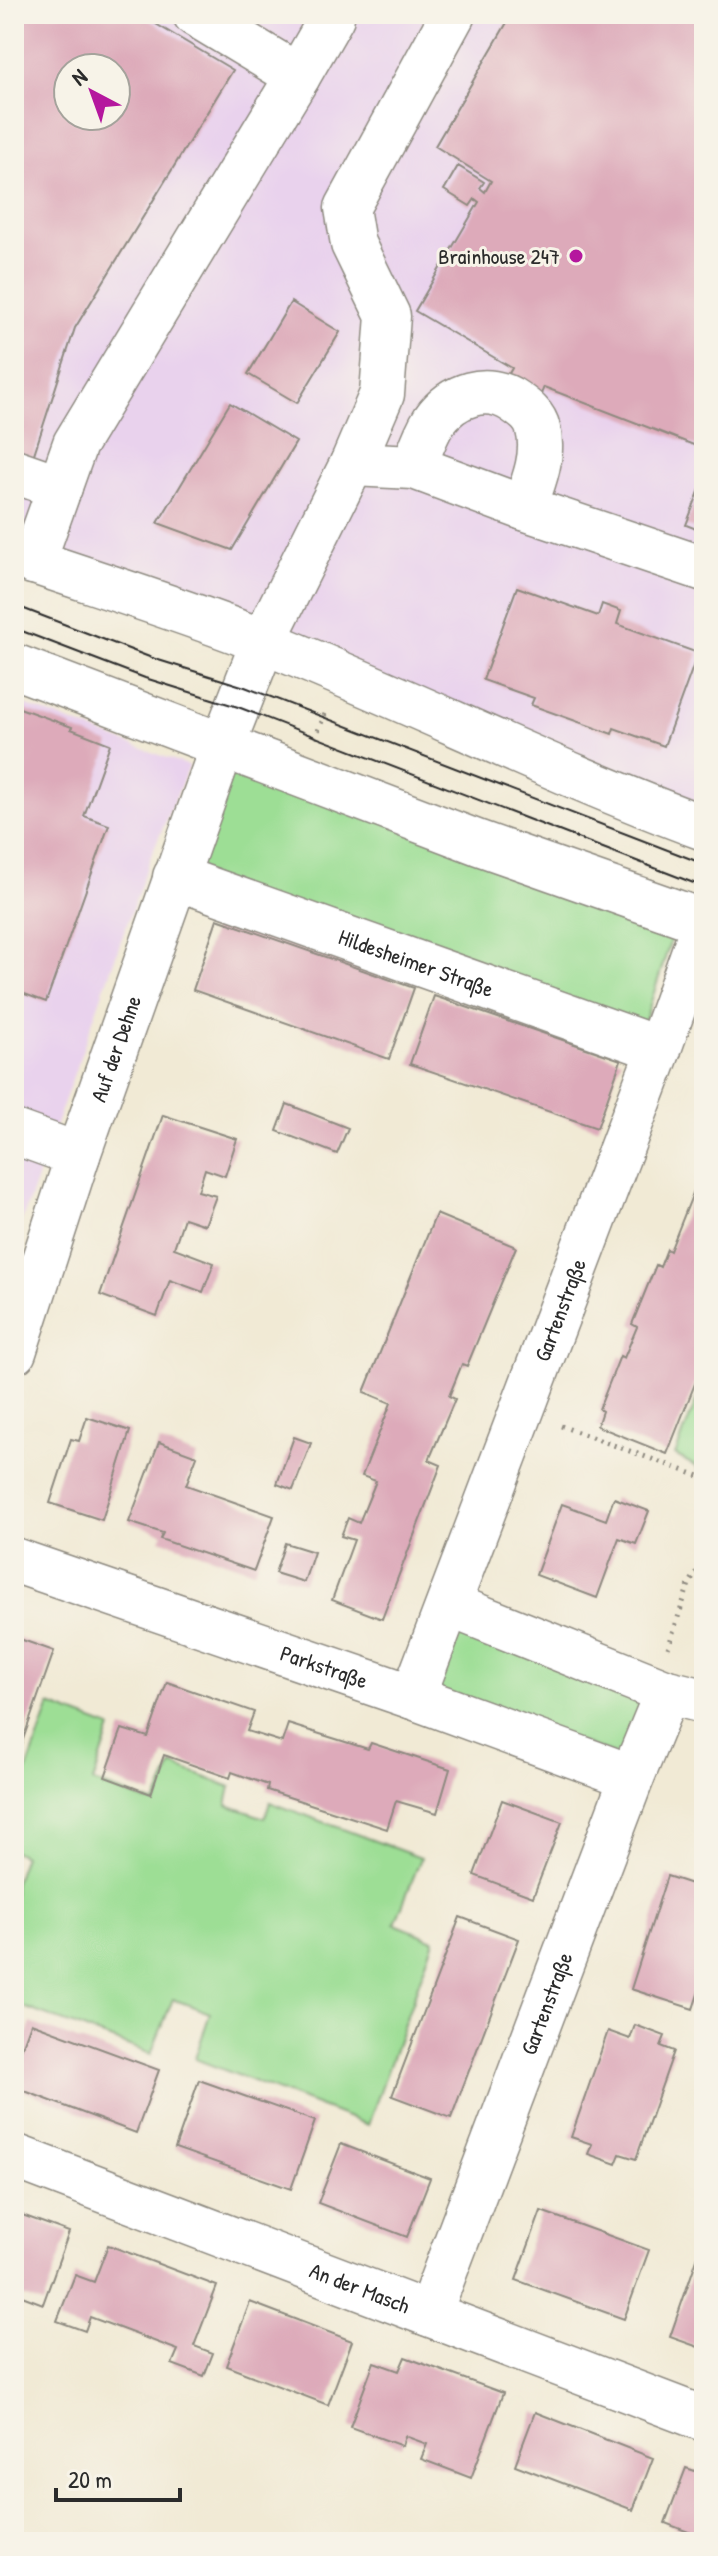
<svg xmlns="http://www.w3.org/2000/svg" width="718" height="2556" viewBox="0 0 718 2556" font-family="'Patrick Hand',sans-serif">
  <rect width="100%" height="100%" fill="#f7f3e8"/>
  <filter id="ink" filterUnits="userSpaceOnUse"><feTurbulence type="fractalNoise" baseFrequency=".0125" numOctaves="2"/><feDisplacementMap in="SourceGraphic" scale="16" xChannelSelector="R" yChannelSelector="G"/><feConvolveMatrix kernelMatrix="1 2 1 2 8 2 1 2 1" color-interpolation-filters="sRGB"/></filter>
  <filter id="wash" filterUnits="userSpaceOnUse"><feTurbulence type="fractalNoise" baseFrequency=".006" numOctaves="4" result="noise"/><feDisplacementMap in="SourceGraphic" scale="32" xChannelSelector="R" yChannelSelector="G"/><feGaussianBlur stdDeviation="1.8" result="paint"/><feColorMatrix in="noise" values="0 0 0 0 0 0 0 0 0 0 0 0 0 0 0 0 0 1.4 0 .05"/><feComposite in="paint" operator="in"/></filter>
  <g filter="url(#wash)">
    <rect width="100%" height="100%" fill="#f1ead5"/>
    <path fill="#e9d2ed" fill-rule="evenodd" d="M14 14H704V828L14 555ZM68 68H116V116H68Z
      M14 701 189 766 152 853 14 1243Z"/>
    <path fill="#9dde95" stroke="#648460" stroke-width="2" d="M229 760 676 924 640 1036 186 872Z
      M704 1381V1487L697 1467 675 1455Z
      M455 1622 648 1698 624 1758 430 1689Z
      M50 1705 111 1728 93 1782 155 1804 172 1765 231 1787 227 1805 265 1818 270 1802 421 1858 395 1924 434 1940 368 2125 195 2059 210 2013 173 1999 151 2054 18 2005 14 2015V1884L24 1856 14 1851V1807Z"/>
    <g id="blocks">
      <path fill="#ddaaba" fill-rule="evenodd" d="M14 14H139L233 70 75 328 33 457 14 450ZM68 68H116V116H68Z
        M512 14H704V449L544 387 533 412 497 395 512 368 415 311 479 202 475 199 470 206 444 190 458 166 484 182 480 188 485 192 491 181 435 146Z
        M291 302 340 332 297 403 248 374Z
        M230 403 296 442 232 550 158 523Z
        M704 479V532L686 525Z
        M517 587 598 616 602 604 621 611 617 624 698 653 664 746 614 728 612 734 531 705 534 698 483 680Z
        M14 706 72 727 71 729 110 744 84 816 109 825 46 1002 14 990V831L21 812 14 809Z
        M217 919 414 988 389 1059 193 990Z
        M434 996 621 1060 597 1128 410 1064Z
        M287 1104 348 1128 337 1154 277 1131Z
        M163 1115 237 1139 225 1176 205 1169 198 1191 216 1196 205 1225 184 1218 174 1248 214 1263 203 1292 170 1280 157 1316 100 1295Z
        M701 1173 704 1174V1361L667 1454 597 1426 602 1411 599 1409 620 1356 624 1358 637 1327 632 1324 656 1265 660 1267 667 1249 670 1251Z
        M436 1214 516 1247 467 1366 462 1364 449 1396 455 1399 429 1460 441 1465 382 1619 332 1600 354 1540 341 1536 348 1518 359 1523 376 1481 362 1476 391 1403 364 1392Z
        M87 1417 130 1431 102 1520 50 1503 71 1439 79 1441Z
        M294 1437 311 1443 293 1490 277 1484Z
        M159 1442 197 1456 186 1485 274 1516 254 1571 160 1539 163 1533 129 1522Z
        M614 1498 649 1511 636 1544 619 1538 597 1598 536 1575 562 1504 606 1520Z
        M285 1543 314 1552 304 1582 275 1573Z
        M14 1637 54 1651 14 1765Z
        M167 1682 254 1712 247 1731 282 1742 288 1724 368 1749 371 1743 450 1769 437 1813 396 1801 387 1829 267 1790 268 1785 232 1772 230 1778 164 1755 151 1794 105 1777 122 1729 148 1737Z
        M502 1800 562 1822 533 1897 474 1875Z
        M667 1876 704 1888V1976L693 2009 631 1989Z
        M460 1917 519 1939 451 2118 392 2096Z
        M31 2023 159 2070 136 2133 14 2087V2069Z
        M635 2025 665 2036 661 2046 674 2051 636 2159 620 2154 616 2164 588 2154 592 2144 571 2137 608 2031 630 2039Z
        M199 2080 315 2121 291 2189 175 2148Z
        M341 2144 430 2178 407 2237 318 2203Z
        M541 2211 649 2250 624 2319 516 2280Z
        M14 2212 69 2232 43 2304 14 2293Z
        M108 2245 217 2286 194 2346 213 2353 204 2376 172 2364 178 2350 90 2317 85 2331 57 2321 75 2275 94 2282Z
        M699 2253 704 2255V2349L670 2337Z
        M250 2302 352 2341 328 2405 226 2366Z
        M405 2357 503 2393 471 2478 421 2459 427 2444 405 2436 402 2446 350 2427 374 2362 399 2371Z
        M535 2412 653 2458 633 2510 515 2465Z
        M686 2468 704 2474V2538L665 2523Z"/>
    </g>
  </g>
  <g filter="url(#ink)">
    <use href="#blocks" fill-opacity="0" stroke="#8e8a80" stroke-width="2"/>
    <g fill="none" stroke-linecap="round" stroke-linejoin="round">
      <defs>
        <g id="minor">
          <path d="M298 76 332 17 327 14"/>
          <path d="M352 464 382 394 388 316 353 244 347 208 453 14"/>
          <path d="M414 467C420 451 425 435 434 421 452 395 487 382 515 402 525 409 535 416 538 429 545 455 533 484 524 508"/>
          <path d="M14 471 60 487"/>
          <path d="M33 562 75 444 298 76 195 14"/>
          <path id="s1" d="M175 877 659 1049"/>
          <path d="M14 1132 78 1155"/>
          <path id="s2" d="M14 1352 78 1155 222 747 263 642 352 464 414 467 524 508 704 569"/>
          <path id="s3" d="M14 1560 413 1697 632 1777"/>
          <path d="M450 1605 667 1692 704 1701"/>
          <path id="s4" d="M413 1697 659 1049 704 923"/>
          <path id="s5" d="M14 2156 704 2419"/>
          <path id="s6" d="M429 2314 632 1777 667 1692"/>
        </g>
        <path id="major" d="M14 555C98 584 184 610 267 643 414 702 556 773 704 828
          M14 666 479 843 704 922"/>
      </defs>
      <use href="#minor" stroke="#8e8a80" stroke-width="47"/>
      <use href="#major" stroke="#8e8a80" stroke-width="47"/>
      <path stroke="#8e8a80" stroke-width="5" stroke-dasharray="2 6" stroke-linecap="butt" d="M315 738 325 714
        M561 1426 704 1478
        M668 1648 689 1584 704 1561"/>
      <use href="#minor" stroke="#fff" stroke-width="44"/>
      <use href="#major" stroke="#fff" stroke-width="44"/>
      <path stroke="#2b2b2b" stroke-width="2" d="M14 605 152 658 245 687 704 864
        M14 628 145 678 238 707 704 887"/>
    </g>
  </g>
  <circle fill="#b5179e" stroke="#f7f3e8" stroke-width="3" cx="576" cy="256" r="8"/>
  <g text-anchor="middle" stroke-width="6" stroke-linejoin="round" paint-order="stroke">
    <g font-size="22" fill="#2b2b2b" stroke="#f7f3e8" text-anchor="end">
      <text x="560" y="264">Brainhouse 247</text>
    </g>
    <g font-size="22" fill="#2b2b2b" stroke="#f7f3e8">
      <text dy="8" stroke="none"><textPath href="#s1" startOffset="256">Hildesheimer Straße</textPath></text>
      <text dy="8" stroke="none"><textPath href="#s2" startOffset="320">Auf der Dehne</textPath></text>
      <text dy="8" stroke="none"><textPath href="#s4" startOffset="414">Gartenstraße</textPath></text>
      <text dy="8" stroke="none"><textPath href="#s3" startOffset="328">Parkstraße</textPath></text>
      <text dy="8" stroke="none"><textPath href="#s6" startOffset="332">Gartenstraße</textPath></text>
      <text dy="8" stroke="none"><textPath href="#s5" startOffset="370">An der Masch</textPath></text>
    </g>
  </g>
  <rect width="718" height="2556" fill="none" stroke="#f7f3e8" stroke-width="48"/>
  <g transform="translate(92 92) rotate(319)"><circle r="38" fill="#f7f3e8" stroke="#a5a39c" stroke-width="2"/>
  <path d="M0-6L14 30L0 20L-14 30Z" fill="#b5179e"/>
  <text y="-12" font-size="22" font-weight="bold" text-anchor="middle" fill="#2b2b2b">N</text>
  </g>
  <path d="M56 2488v12h124v-12" fill="none" stroke="#2b2b2b" stroke-width="4"/>
  <text x="68" y="2488" font-size="24" fill="#2b2b2b" stroke="#f7f3e8" stroke-width="6" paint-order="stroke">20 m</text>
</svg>
